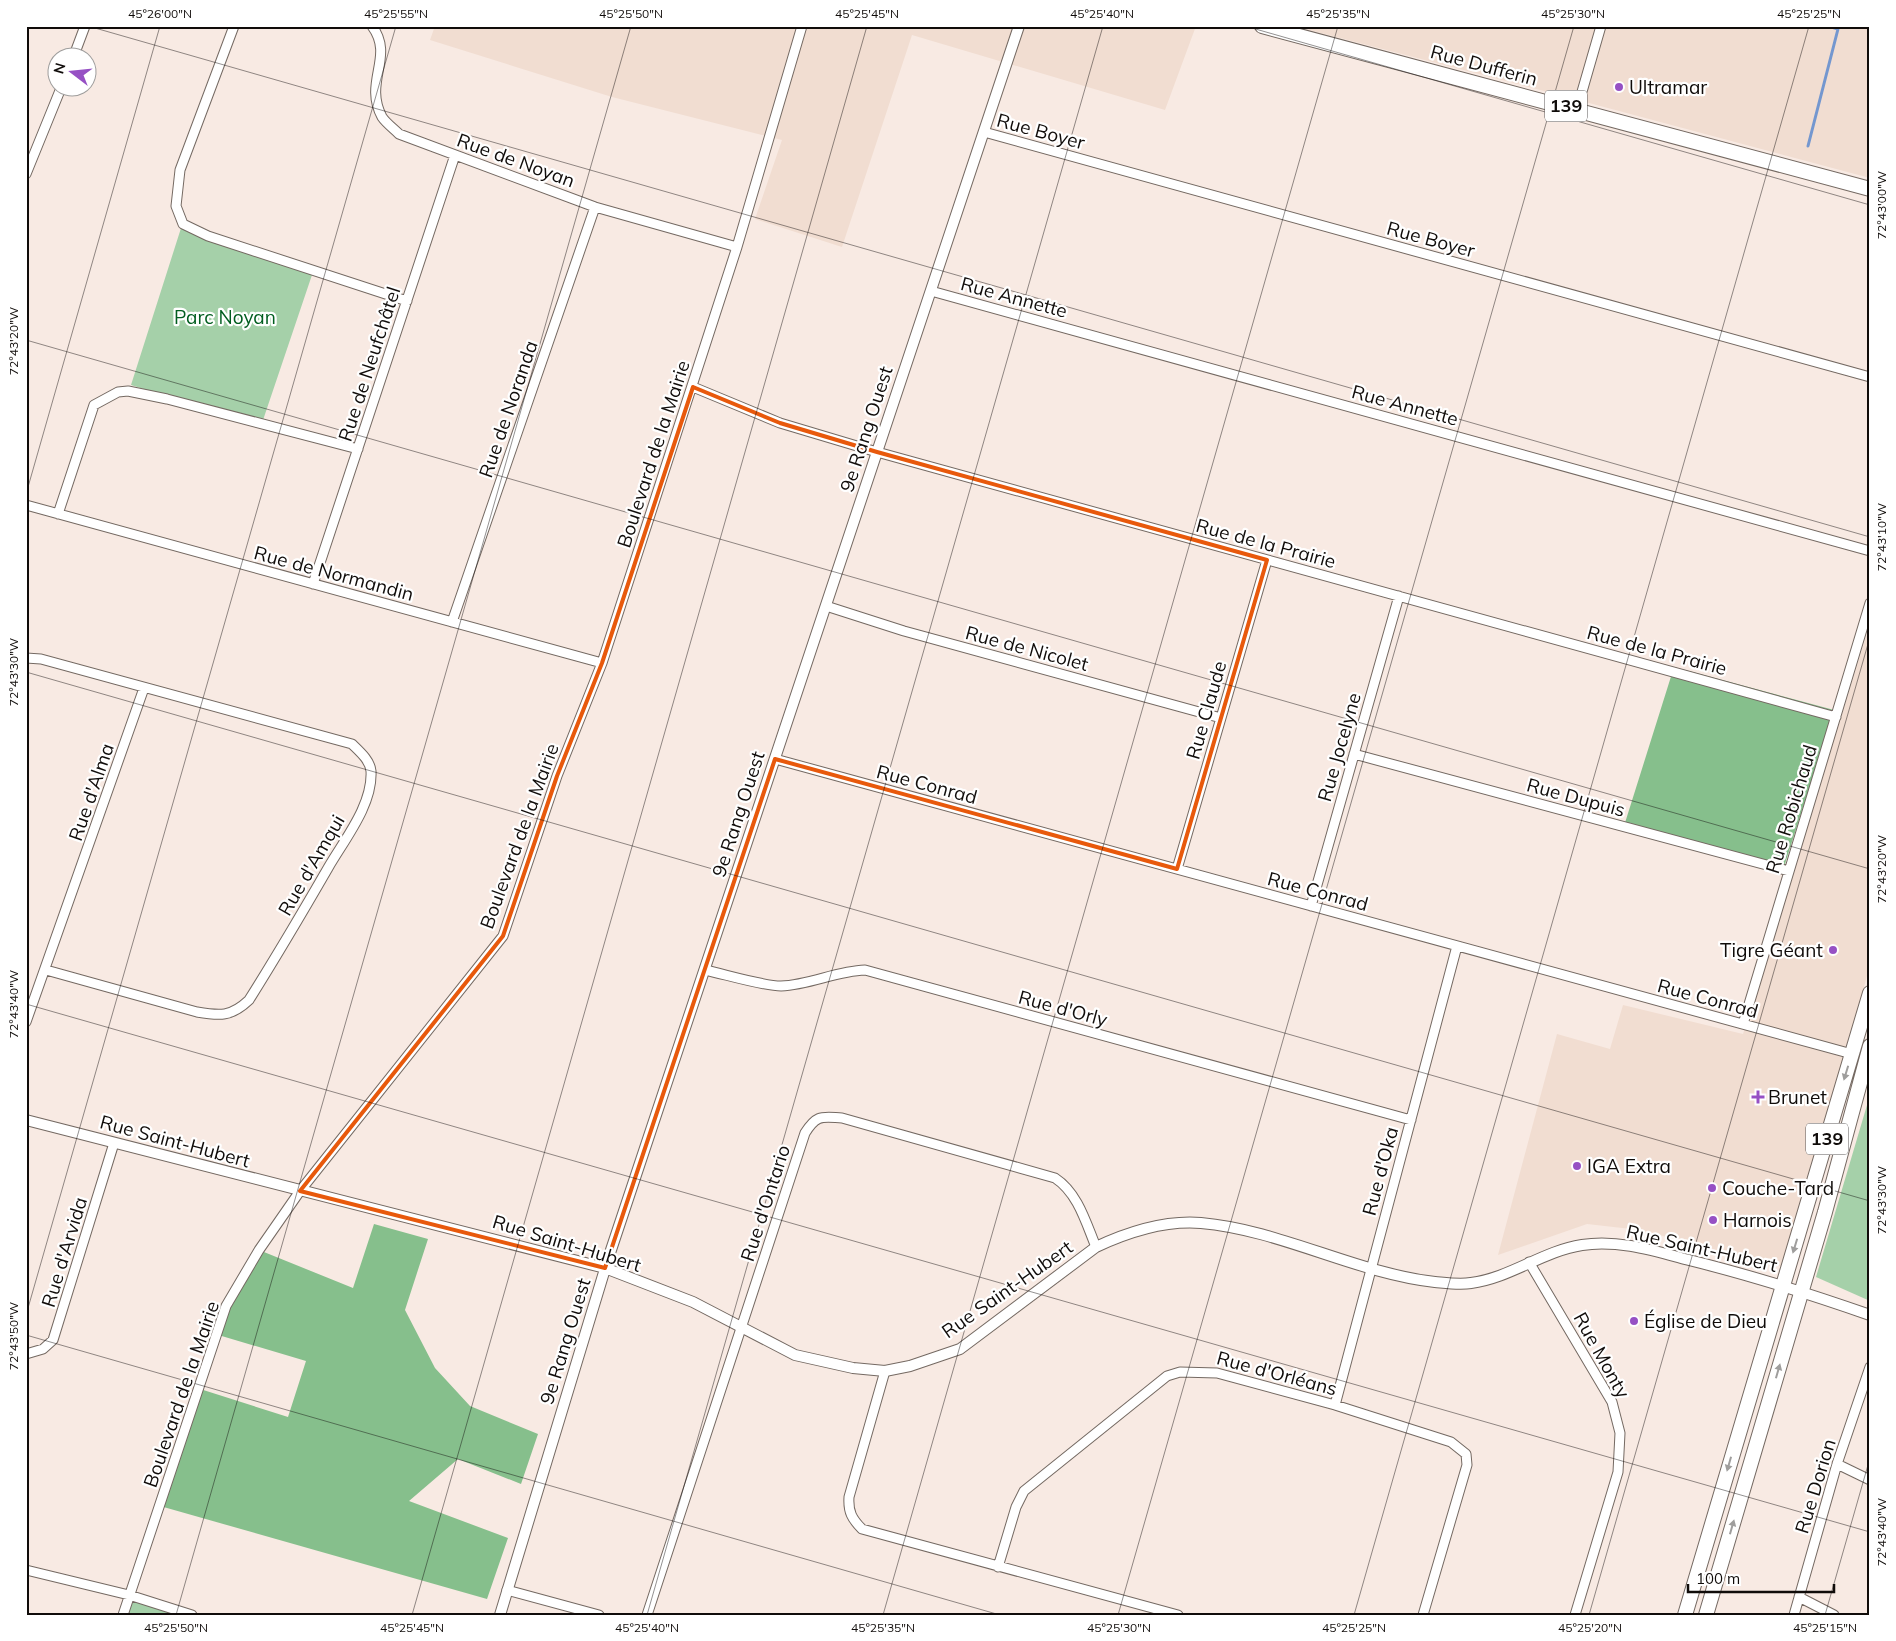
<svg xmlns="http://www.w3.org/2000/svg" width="1896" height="1641" viewBox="0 0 1896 1641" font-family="Mulish,sans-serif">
  <rect width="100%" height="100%" fill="#f8eae3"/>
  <path fill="#f1ddd1" d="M435 26H1196L1165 110 912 35 842 247 755 219 782 140 612 97 430 40Z
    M1294 26H1870V178L1563 96Z
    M1870 624V965L1787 1268 1640 1230 1587 1224 1498 1255 1557 1034 1610 1049 1623 1005 1743 1034Z"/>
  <path fill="#a5d0a9" d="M182 225 314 269 261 426 131 385Z
    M1870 1095V1301L1816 1277Z
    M129 1595 192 1615H123Z"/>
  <path fill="#86bf8c" d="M1674 667 1834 710 1783 870 1624 826Z
    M374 1224 428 1239 405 1310 435 1368 470 1406 538 1434 521 1484 458 1459 409 1501 508 1538 487 1599 160 1506 197 1388 288 1417 306 1361 215 1334 259 1250 353 1288Z"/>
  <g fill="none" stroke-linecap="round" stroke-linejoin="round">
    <path stroke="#7497cf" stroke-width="3" d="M1808 146 1838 29 1828 26"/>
    <defs>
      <path id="minor" d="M234 26 180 170 176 206 183 224 208 236 407 301
        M372 26C395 57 363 81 382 117 386 123 394 129 399 134L595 207 737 247
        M73 58 85 26
        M1577 109 1601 26
        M984 132 1870 377
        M26 174 61 88
        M931 291 1870 551
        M693 387 780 423 877 452 1836 717
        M26 505 602 663
        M58 514 94 405 118 392 128 391 167 399 358 449
        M313 584 455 155
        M826 606 904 631 1221 718
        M452 622 595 207
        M26 658 41 659 352 744C359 751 370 760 371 771 373 805 344 840 328 868 302 913 276 957 249 1000 231 1017 220 1016 197 1012L46 970
        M1354 754 1789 871
        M775 759 1852 1054
        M1177 869 1267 560
        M1311 906 1399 596
        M705 970C724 974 763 986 781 986 810 985 836 971 865 970L1411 1120
        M26 1022 144 688
        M1743 1024 1870 603
        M1529 1262 1612 1402 1620 1433 1618 1472 1575 1615
        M26 1354 43 1349 53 1340 114 1143
        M885 1371 849 1497C848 1512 852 1519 862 1529L1178 1615
        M1335 1405 1457 946
        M1837 1464 1870 1480
        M998 1567 1016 1507 1024 1491 1167 1376 1180 1372 1217 1373 1335 1405 1451 1442 1466 1454 1467 1465 1423 1615
        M26 1570 129 1595 192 1615
        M507 1590 599 1615
        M1799 1597 1834 1615
        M123 1615 226 1306 259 1250 300 1191 503 936 557 776 602 663 737 247 802 26
        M647 1615 805 1133C817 1114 822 1117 842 1118L1055 1178C1078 1193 1086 1223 1096 1247
        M1794 1615 1837 1464 1870 1367"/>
      <path id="tertiary" d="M26 1120 605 1268 693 1302 795 1355 853 1368 885 1371 910 1366 960 1349 1096 1247C1128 1232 1165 1220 1201 1223 1281 1230 1355 1273 1435 1282 1446 1283 1460 1285 1471 1283 1510 1278 1543 1251 1582 1245 1617 1239 1655 1251 1689 1260 1750 1275 1810 1294 1870 1315
        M500 1615 608 1259 1019 26"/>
      <path id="primary" d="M1262 26 1870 189"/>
      <path id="trunk" d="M1685 1615 1870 993
        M1706 1615 1825 1212 1870 1046"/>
    </defs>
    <use href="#minor" stroke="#746962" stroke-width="11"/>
    <use href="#tertiary" stroke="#746962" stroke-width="12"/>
    <use href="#primary" stroke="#746962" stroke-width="16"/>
    <use href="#trunk" stroke="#746962" stroke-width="16"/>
    <use href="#minor" stroke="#fff" stroke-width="9"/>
    <use href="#tertiary" stroke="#fff" stroke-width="10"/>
    <use href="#primary" stroke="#fff" stroke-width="14"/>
    <use href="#trunk" stroke="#fff" stroke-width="14"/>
  </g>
  <defs><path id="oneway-solid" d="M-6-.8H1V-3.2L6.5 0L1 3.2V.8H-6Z" transform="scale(1.25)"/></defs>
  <g fill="#9f9e9d">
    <use href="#oneway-solid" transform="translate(1846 1073) rotate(107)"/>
    <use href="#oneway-solid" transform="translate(1795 1246) rotate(107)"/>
    <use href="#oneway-solid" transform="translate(1778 1371) rotate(-74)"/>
    <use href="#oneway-solid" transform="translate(1729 1464) rotate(106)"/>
    <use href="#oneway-solid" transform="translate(1732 1527) rotate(-74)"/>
  </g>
  <path fill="none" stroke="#e8590c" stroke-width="4" stroke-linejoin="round" d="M693 387 780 423 877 452 1267 560 1177 869 775 759 605 1268 300 1191 503 936 557 776 602 663Z"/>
  <path fill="none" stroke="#100c0a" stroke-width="1" stroke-opacity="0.45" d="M88 26 1870 537M1245 26 1870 205M26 340 1870 869M26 494 160 26M26 672 1870 1201M26 1004 1870 1532M26 1315 396 26M26 1335 1000 1615M176 1615 631 26M412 1615 867 26M647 1615 1103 26M883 1615 1338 26M1118 1615 1574 26M1354 1615 1809 26M1589 1615 1870 637M1825 1615 1870 1458"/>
  <g fill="#9650c4" stroke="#fff" stroke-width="2">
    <circle cx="1619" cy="87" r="5"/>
    <circle cx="1833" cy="950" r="5"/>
    <path d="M1755.5 1089.5h5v5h5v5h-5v5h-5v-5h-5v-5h5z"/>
    <circle cx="1577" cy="1166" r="5"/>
    <circle cx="1712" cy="1188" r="5"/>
    <circle cx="1713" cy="1220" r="5"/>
    <circle cx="1634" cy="1321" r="5"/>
  </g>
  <g text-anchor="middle" stroke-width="4.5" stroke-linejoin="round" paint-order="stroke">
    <g fill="#fff" stroke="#585554" stroke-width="1">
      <rect x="1545" y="90.5" width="42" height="31" rx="4"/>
      <rect x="1806" y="1123.5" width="42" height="31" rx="4"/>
    </g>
    <g font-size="18" font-weight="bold" fill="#100c0a">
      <text x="1566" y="112">139</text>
      <text x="1827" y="1145">139</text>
    </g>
    <g font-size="19" fill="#100c0a" stroke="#fff">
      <text transform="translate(1484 65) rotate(15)" y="7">Rue Dufferin</text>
      <text transform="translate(1041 131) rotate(15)" y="7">Rue Boyer</text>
      <text transform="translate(516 160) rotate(20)" y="7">Rue de Noyan</text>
      <text transform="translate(1431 239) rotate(15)" y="7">Rue Boyer</text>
      <text transform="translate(1014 297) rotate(15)" y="7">Rue Annette</text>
      <text transform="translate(369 364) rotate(-72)" y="7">Rue de Neufchâtel</text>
      <text transform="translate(1405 405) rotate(15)" y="7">Rue Annette</text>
      <text transform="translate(508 409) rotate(-71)" y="7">Rue de Noranda</text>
      <text transform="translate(866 429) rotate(-72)" y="7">9e Rang Ouest</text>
      <text transform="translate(653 454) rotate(-72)" y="7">Boulevard de la Mairie</text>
      <text transform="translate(1266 543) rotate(15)" y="7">Rue de la Prairie</text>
      <text transform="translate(334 573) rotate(15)" y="7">Rue de Normandin</text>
      <text transform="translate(1027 648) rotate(15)" y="7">Rue de Nicolet</text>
      <text transform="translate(1657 650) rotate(15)" y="7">Rue de la Prairie</text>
      <text transform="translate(1206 710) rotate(-74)" y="7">Rue Claude</text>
      <text transform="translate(1339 747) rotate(-74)" y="7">Rue Jocelyne</text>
      <text transform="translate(927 784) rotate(15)" y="7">Rue Conrad</text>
      <text transform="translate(91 792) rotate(-71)" y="7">Rue d'Alma</text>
      <text transform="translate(1576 797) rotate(15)" y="7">Rue Dupuis</text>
      <text transform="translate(1791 809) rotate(-73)" y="7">Rue Robichaud</text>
      <text transform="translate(738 814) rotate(-72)" y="7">9e Rang Ouest</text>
      <text transform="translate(519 836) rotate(-70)" y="7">Boulevard de la Mairie</text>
      <text transform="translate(311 865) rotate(-60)" y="7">Rue d'Amqui</text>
      <text transform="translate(1318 891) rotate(15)" y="7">Rue Conrad</text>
      <text transform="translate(1708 998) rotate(15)" y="7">Rue Conrad</text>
      <text transform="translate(1063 1008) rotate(15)" y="7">Rue d'Orly</text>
      <text transform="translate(175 1141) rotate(15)" y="7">Rue Saint-Hubert</text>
      <text transform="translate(1380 1171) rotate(-75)" y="7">Rue d'Oka</text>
      <text transform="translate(765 1203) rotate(-72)" y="7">Rue d'Ontario</text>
      <text transform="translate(567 1243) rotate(17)" y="7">Rue Saint-Hubert</text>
      <text transform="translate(1702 1248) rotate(13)" y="7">Rue Saint-Hubert</text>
      <text transform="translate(64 1252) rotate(-73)" y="7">Rue d'Arvida</text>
      <text transform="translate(1007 1289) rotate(-35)" y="7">Rue Saint-Hubert</text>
      <text transform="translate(565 1341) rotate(-73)" y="7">9e Rang Ouest</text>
      <text transform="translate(1602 1355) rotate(61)" y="7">Rue Monty</text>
      <text transform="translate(1277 1373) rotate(15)" y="7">Rue d'Orléans</text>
      <text transform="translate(181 1394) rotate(-71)" y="7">Boulevard de la Mairie</text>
      <text transform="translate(1815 1486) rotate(-73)" y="7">Rue Dorion</text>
    </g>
    <g font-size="19" fill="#100c0a" stroke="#fff" text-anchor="start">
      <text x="1629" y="94">Ultramar</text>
      <text x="1823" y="957" text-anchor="end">Tigre Géant</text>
      <text x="1768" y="1104">Brunet</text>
      <text x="1587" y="1173">IGA Extra</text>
      <text x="1722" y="1195">Couche-Tard</text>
      <text x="1723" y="1227">Harnois</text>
      <text x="1644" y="1328">Église de Dieu</text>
    </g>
    <g font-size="19" fill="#015d1f" stroke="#fff">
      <text x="225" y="324">Parc Noyan</text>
    </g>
  </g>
  <rect width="1896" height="1641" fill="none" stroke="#ffffff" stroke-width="55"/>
  <g transform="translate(72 72) rotate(286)"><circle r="24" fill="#ffffff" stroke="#9f9e9d"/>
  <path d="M0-4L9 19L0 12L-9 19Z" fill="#9650c4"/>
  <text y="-8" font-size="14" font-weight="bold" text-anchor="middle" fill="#100c0a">N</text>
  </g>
  <path d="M1688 1584v8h146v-8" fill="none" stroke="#100c0a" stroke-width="2.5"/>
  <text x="1696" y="1584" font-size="15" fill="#100c0a" stroke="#ffffff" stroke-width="4" paint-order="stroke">100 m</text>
  <rect x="28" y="28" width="1840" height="1586" fill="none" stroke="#100c0a" stroke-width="2"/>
  <g font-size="12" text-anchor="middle" fill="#100c0a">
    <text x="160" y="18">45°26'00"N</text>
    <text x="396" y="18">45°25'55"N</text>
    <text x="631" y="18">45°25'50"N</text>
    <text x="867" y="18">45°25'45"N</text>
    <text x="1102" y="18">45°25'40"N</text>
    <text x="1338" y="18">45°25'35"N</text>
    <text x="1573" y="18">45°25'30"N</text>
    <text x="1809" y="18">45°25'25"N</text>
    <text transform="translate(1882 205) rotate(-90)" y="4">72°43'00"W</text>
    <text transform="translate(14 341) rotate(-90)" y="4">72°43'20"W</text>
    <text transform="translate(1882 537) rotate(-90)" y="4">72°43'10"W</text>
    <text transform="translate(14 672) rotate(-90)" y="4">72°43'30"W</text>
    <text transform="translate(1882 869) rotate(-90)" y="4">72°43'20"W</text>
    <text transform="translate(14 1004) rotate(-90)" y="4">72°43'40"W</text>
    <text transform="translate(1882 1200) rotate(-90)" y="4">72°43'30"W</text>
    <text transform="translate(14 1336) rotate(-90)" y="4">72°43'50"W</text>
    <text transform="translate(1882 1532) rotate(-90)" y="4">72°43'40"W</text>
    <text x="176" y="1632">45°25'50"N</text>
    <text x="412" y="1632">45°25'45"N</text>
    <text x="647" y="1632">45°25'40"N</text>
    <text x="883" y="1632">45°25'35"N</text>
    <text x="1119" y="1632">45°25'30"N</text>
    <text x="1354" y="1632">45°25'25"N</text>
    <text x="1590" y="1632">45°25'20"N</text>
    <text x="1825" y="1632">45°25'15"N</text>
  </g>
</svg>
